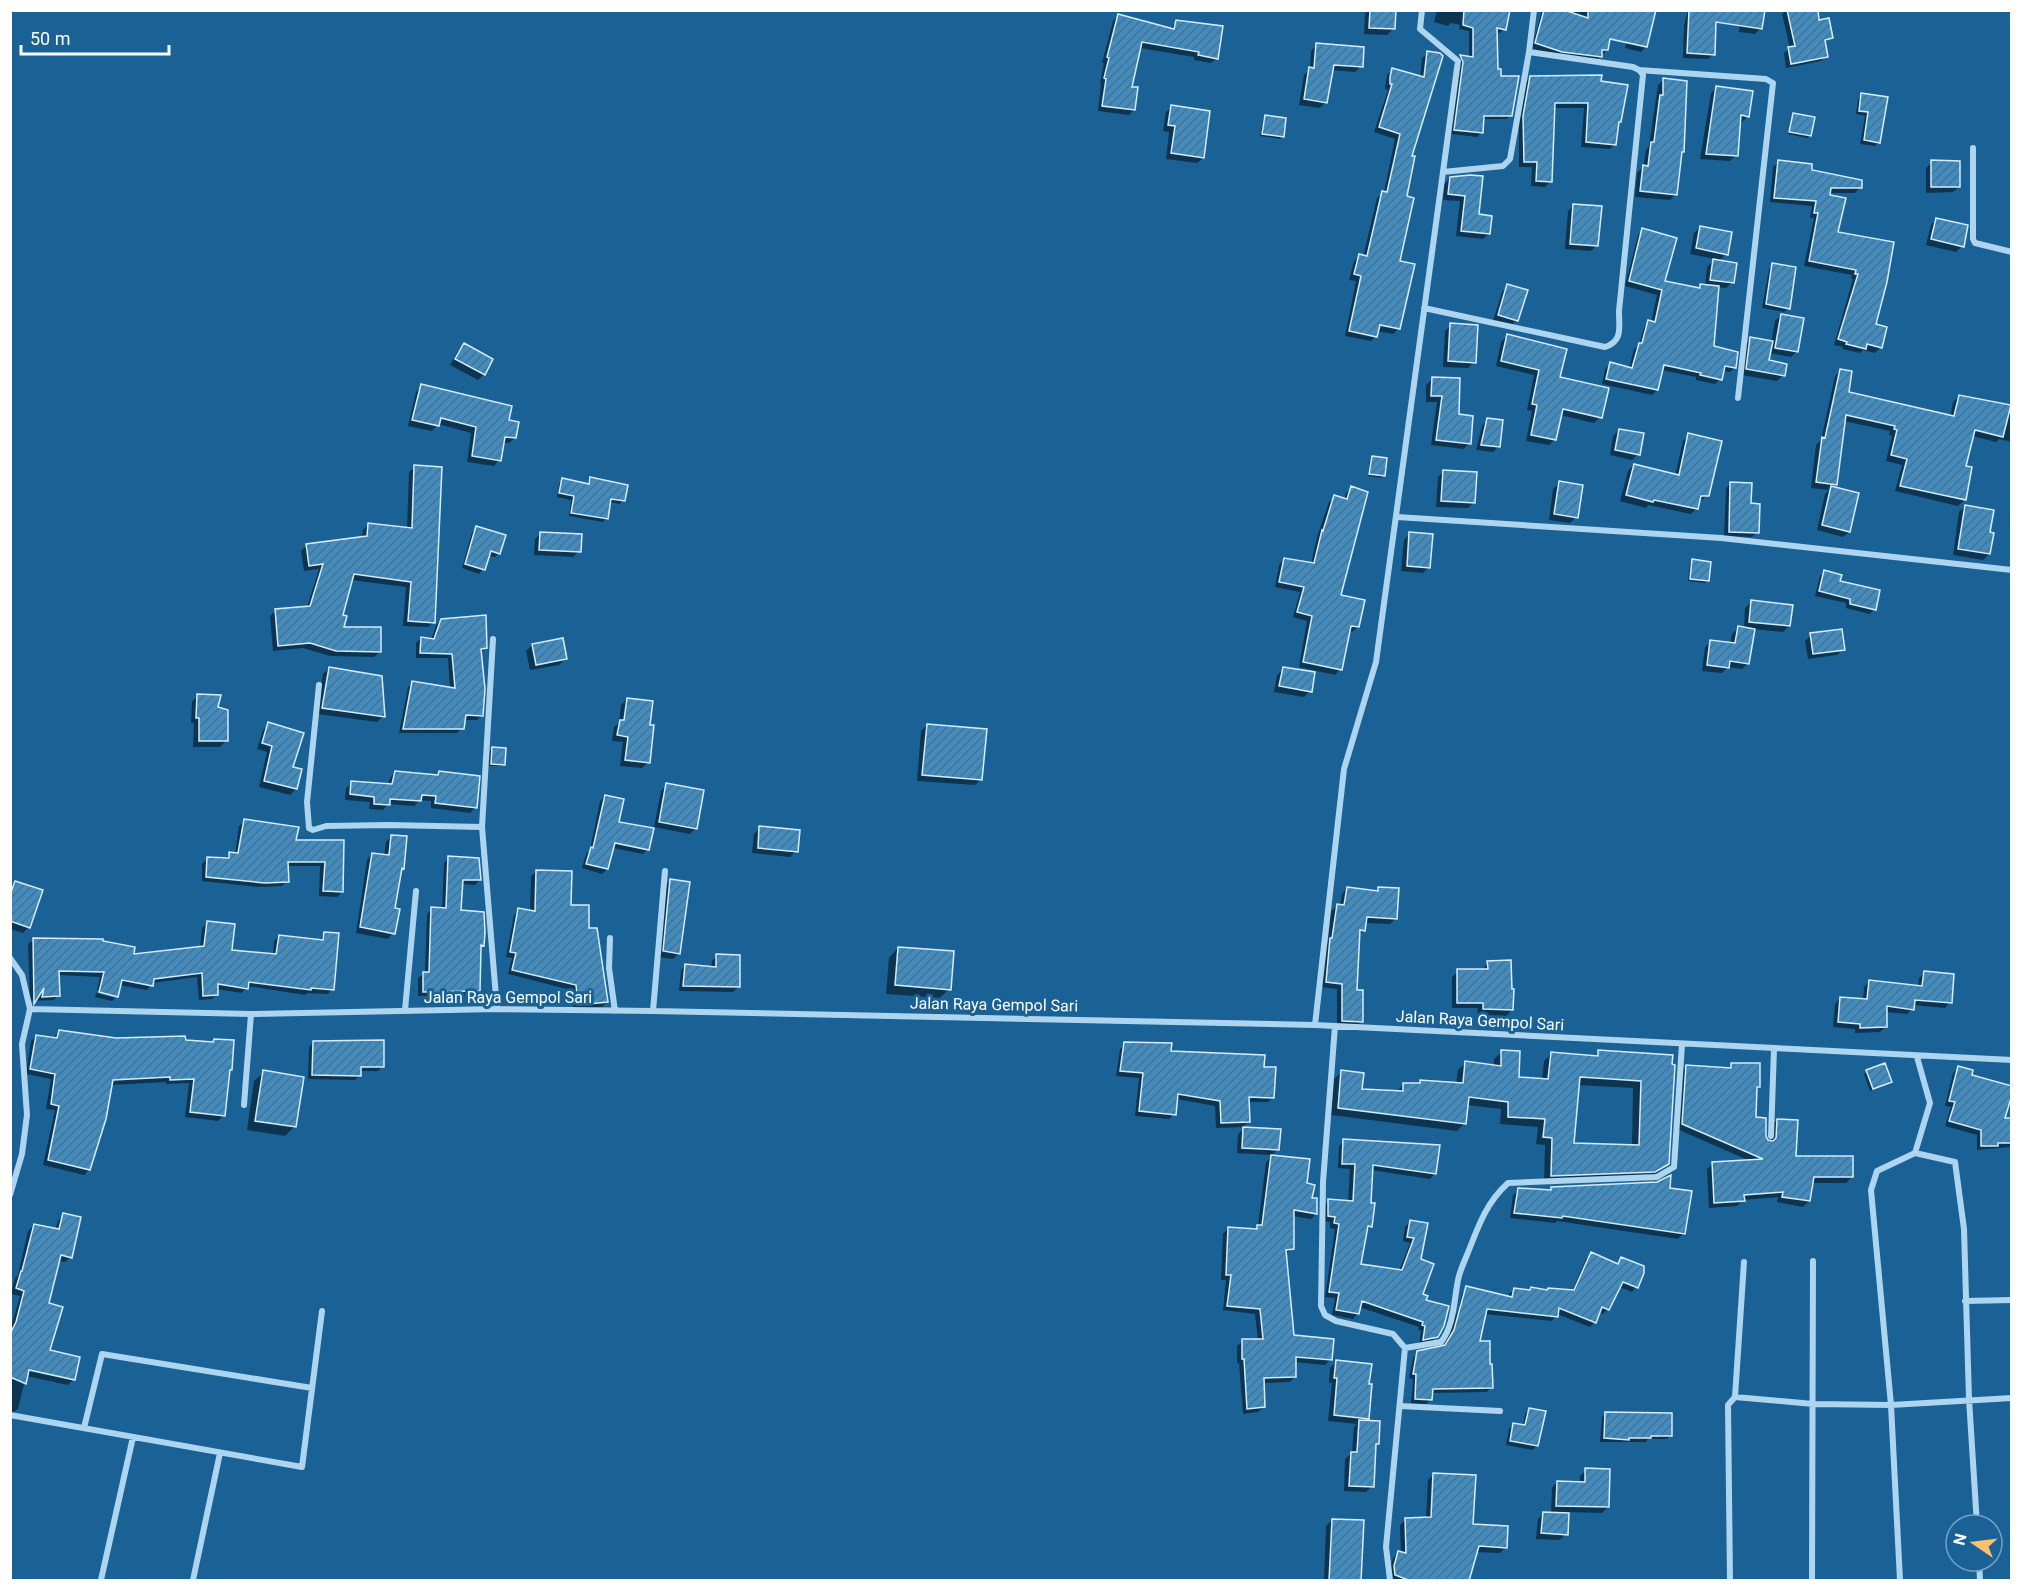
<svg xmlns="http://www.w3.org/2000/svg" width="2022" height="1591" viewBox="0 0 2022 1591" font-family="Roboto,sans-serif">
  <defs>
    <pattern id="building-hatch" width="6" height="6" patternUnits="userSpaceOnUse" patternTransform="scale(1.5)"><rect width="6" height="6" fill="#438bbd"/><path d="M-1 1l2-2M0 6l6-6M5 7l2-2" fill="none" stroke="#477290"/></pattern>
  </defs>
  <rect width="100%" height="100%" fill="#1a6296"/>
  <path fill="#0007" fill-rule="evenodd" d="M1368 10H1395L1393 29 1387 35 1364 34 1365 14Z
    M1437 10H1509L1504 29 1500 33 1496 32 1489 93 1511 115 1507 119H1483L1482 132 1477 137 1451 134 1457 61 1460 57 1469 58V31L1459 29 1460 25 1451 23 1448 26 1434 22Z
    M1542 10H1611L1612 39 1608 43 1607 50 1596 61 1557 56 1532 48Z
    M1635 10 1646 46 1641 52 1625 48Z
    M1688 10H1718V22L1715 26 1714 54 1708 59 1683 58 1684 25Z
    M1741 10 1761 28 1755 34 1739 32Z
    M1786 10H1816L1818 22 1831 37 1824 43 1826 56 1821 61 1786 68 1784 53 1790 48 1782 14Z
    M1119 15 1170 29 1176 22 1217 58 1211 63 1194 60V57L1140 48 1130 88 1134 110 1129 115 1098 111 1101 84H1100L1104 63H1102L1113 21Z
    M1317 45 1361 66 1355 72 1331 70 1326 102 1320 108 1299 105 1304 75 1310 69 1311 51Z
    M1428 53 1440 55 1410 157 1398 262 1399 328 1393 334 1377 331 1376 336 1371 341 1345 336 1356 281 1349 280 1354 261 1360 256 1363 257 1377 198 1384 192 1395 139 1374 132 1388 90 1385 89 1387 75 1393 70 1420 78 1422 58Z
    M1531 77 1599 82 1620 121 1617 124 1615 144 1610 149 1581 147 1584 108H1554L1551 181 1545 187 1531 186 1532 167H1519V122L1525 83Z
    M1664 79 1681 153 1676 194 1670 200 1635 197 1637 173 1643 167 1646 150 1649 146 1658 85Z
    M1717 87 1748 116 1742 122 1739 121 1736 155 1730 161 1700 159 1711 93Z
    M1862 95 1879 142 1875 146 1860 144 1865 116 1856 114 1858 99Z
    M1172 106 1203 158 1197 163 1166 159 1169 132 1163 131 1166 112Z
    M1793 115 1810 136 1807 138 1788 134 1791 117Z
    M1265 117 1282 136 1280 139 1260 136 1263 120Z
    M1779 162 1860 187 1855 193H1829L1836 233 1892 243 1874 325 1881 347 1875 353 1863 350 1860 353 1842 349 1843 347 1834 345 1853 279H1851L1852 275 1804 266 1814 218H1810L1812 206 1770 202 1773 167Z
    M1932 162 1959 187 1953 192 1926 193V168Z
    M1481 177 1478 216 1489 234 1483 239 1456 236 1460 201 1443 200 1444 184 1450 178Z
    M1574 205 1597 245 1591 251 1565 249 1568 211Z
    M1936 219 1962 246 1956 252 1926 245 1931 225Z
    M1700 227 1726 254 1718 262 1732 282 1726 288 1717 287 1712 347 1735 367 1730 372 1723 371 1720 379 1715 384 1696 380V377L1661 370 1657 390 1652 395 1602 384 1605 369 1611 364 1629 368 1634 349 1639 345 1644 327 1649 322 1651 323 1657 295 1625 286 1638 235 1643 230 1663 282 1697 289 1700 286H1705L1707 267 1715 259 1690 254 1694 233Z
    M1773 265 1789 308 1784 312 1762 308 1769 269Z
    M1508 286 1517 320 1511 326 1493 321 1502 292Z
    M1781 315 1797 351 1791 357 1769 353 1768 361 1783 375 1777 381 1741 375 1745 345 1751 339 1771 343 1775 321Z
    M1451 325 1474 362 1468 368 1443 367 1445 331Z
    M1507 336 1559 378 1600 417 1594 423 1560 415 1555 439 1549 445 1526 441 1532 411 1527 410 1534 375 1496 366 1501 342Z
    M464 345 491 359 484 374 478 380 450 365 458 351Z
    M1841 370 1847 394 1950 417 1953 402 1959 396 2012 408V442L1999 439 1996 442 1972 436 1965 467 1970 468 1964 500 1958 506 1895 491 1902 465 1886 461 1892 436 1889 435 1890 431 1844 421 1836 484 1832 488 1849 532 1843 537 1817 530 1825 494 1829 490 1811 488 1816 445 1821 440 1835 376Z
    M1432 379 1458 416 1469 443 1464 449 1431 445 1437 402H1426V385Z
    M421 386 507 422 515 438 509 443H502L499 460 494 466 467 462 471 433 438 424 432 431 408 426 416 392Z
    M1488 419 1499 446 1493 452 1476 450 1482 426Z
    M1619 430 1638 454 1632 460 1610 455 1613 436Z
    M1689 435 1707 495 1701 501H1698L1697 508 1691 514 1648 505 1646 508 1620 501 1628 471 1634 465 1675 476 1683 441Z
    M1372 458 1384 475 1381 478 1368 476 1370 460Z
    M415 467 434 622 428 627 403 626 406 587 351 580 341 616 342 628 380 652 374 657 330 656 303 648 273 651 270 616 276 610 307 607 319 569 304 571 301 551 307 545 362 538 363 530 369 524 407 529 409 472Z
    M1444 471 1474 502 1468 508 1436 507 1438 477Z
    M590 479 623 500 620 504 609 502 607 518 603 522 569 516 571 500 557 497 559 484 563 480 586 485Z
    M1559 483 1576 517 1570 523 1549 520 1553 489Z
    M1731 483 1750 505 1757 532 1752 537 1724 536 1726 488Z
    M1351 488 1339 596 1358 627 1352 632 1348 631 1340 669 1335 675 1299 667 1307 621 1293 617 1300 592 1275 587 1279 565 1284 559 1311 564 1317 537 1329 502 1335 497 1344 500 1346 493Z
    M1965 506 1989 533V554L1983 560 1953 555 1959 512Z
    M477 528 499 553 495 557 488 556 483 569 479 574 462 568 472 532Z
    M541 533 579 551 573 557 534 555 535 539Z
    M1410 534 1429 567 1423 573 1401 571 1404 540Z
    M1692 561 1708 580 1705 583 1688 581 1690 564Z
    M1824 572 1838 582 1874 609 1870 614 1846 608V603L1815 596 1820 576Z
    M1751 602 1789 626 1783 632 1753 629 1748 663 1742 669 1728 667 1722 673 1702 671 1705 647 1711 641 1730 644 1732 634 1738 628 1744 629 1745 608Z
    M441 620 486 648 480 653 482 715 477 720H464L462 728 457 733H399L408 687 413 683 450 689 448 658H416V643L421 638 431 640 436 625Z
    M1811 635 1843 649 1837 655 1808 659 1805 641Z
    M532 645 565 659 559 665 530 670 526 651Z
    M329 668 383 716 377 722 317 714 323 674Z
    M1283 669 1310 691 1304 697 1274 692 1277 675Z
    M197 696 216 708 226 741 220 747H193L194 723H191L192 702Z
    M627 699 648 726V762L642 768 620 766 623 742 612 741 614 727 619 723 621 705Z
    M269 724 291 768 296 789 290 795 259 787 267 752 257 749 263 730Z
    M927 725 981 779 975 785 917 781 921 731Z
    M493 748 503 764 501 766H489L490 751Z
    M395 772 435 776 439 772 476 807 470 813 431 808V801L420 800 414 806 388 804 383 810 369 809 370 802 345 800 346 788 352 783 388 785 390 778Z
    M667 785 696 828 690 834 654 827 661 791Z
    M605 796 618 823 648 849 643 854 613 848 607 869 602 874 582 868 586 854 590 850 600 801Z
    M244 821 295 842H342V892L337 897 319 896 320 866H287V881L282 886 259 887 202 881V864L207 859H224L230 854H235L239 826Z
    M760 828 796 851 790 857 752 853 754 834Z
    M391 836 403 868 401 870 394 909 393 933 388 939 356 933 367 860 372 854 384 856 386 842Z
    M449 858 480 880 475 885 461 884 460 911 483 945 480 948 478 990 473 995 418 996V978L425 973 427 914 432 909H442L444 863Z
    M537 871 569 906 587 930 607 1002 602 1007 574 1009 571 990 508 974 512 958 506 957 514 915 519 910 530 912 531 876Z
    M671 880 679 953 673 959 658 957 665 886Z
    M16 882 29 927 23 933 10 929V888Z
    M1347 888 1375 892 1379 888 1395 919 1390 924 1365 923 1364 930 1358 936 1355 991 1361 1022 1356 1027 1337 1026V989L1321 987 1325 945 1328 943 1331 911 1337 906H1340L1342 894Z
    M207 923 230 951 273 955 274 941 279 936 319 941 324 934 332 989 328 994 307 993 305 995 247 986 242 993 216 989 217 994 212 999 199 1000 197 977 152 983 147 990 119 985 115 998V995L97 990 100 977 57 975 58 995 54 1000 30 1001 28 944 33 940 132 955 200 948 202 928Z
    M898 948 949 989 940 998 886 994 889 958Z
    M717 956 738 987 733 992 679 991 681 970 686 965 711 968 712 961Z
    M1488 962 1512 1010 1506 1016 1477 1015 1478 1008H1452V977L1458 971H1482Z
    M1924 973 1950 1002 1945 1008 1913 1005 1912 1009 1907 1014 1886 1012V1027L1880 1032 1855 1033V1029L1833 1027 1835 1004 1840 998 1863 1000 1864 987 1870 981 1918 987 1919 978Z
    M96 993 115 998 112 1001 95 997Z
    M59 1031 116 1040 212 1043 214 1040 223 1116 218 1121 185 1117 189 1083 166 1084V1082L111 1085 89 1170 84 1175 43 1165 55 1110 46 1109 51 1079 26 1074 31 1041 36 1036 53 1039Z
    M313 1042 383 1066 378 1071H360V1075L355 1080 308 1079 309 1047Z
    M1125 1044 1262 1068 1273 1097 1268 1102H1247L1248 1122 1243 1127 1216 1128 1215 1106 1176 1099 1174 1114 1169 1119 1135 1116 1139 1078 1116 1076 1120 1049Z
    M1502 1052 1517 1078 1542 1080 1544 1061 1552 1053 1594 1057 1599 1052 1671 1057 1667 1163 1659 1171 1646 1179 1544 1183 1545 1145 1536 1144 1538 1127 1500 1124 1501 1109 1467 1105 1465 1123 1457 1131 1331 1115 1334 1079 1342 1072 1360 1090 1396 1092 1404 1084 1418 1085 1421 1082 1456 1084 1458 1070 1466 1063 1494 1066V1059ZM1578 1085 1633 1088 1632 1146 1573 1144Z
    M1732 1064 1758 1086 1756 1089 1754 1119 1765 1140 1771 1142V1126L1777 1120 1794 1158 1852 1177 1846 1183H1812L1809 1201 1803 1207 1777 1202 1778 1197 1743 1200 1737 1206 1709 1208 1707 1169 1713 1163 1750 1161 1677 1129 1680 1073 1686 1067 1728 1069Z
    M1959 1068 1970 1076 2003 1119H2012V1145L2010 1147 1977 1150V1135L1945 1126 1951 1107 1945 1106 1953 1073Z
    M264 1072 295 1126 285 1136 247 1130 254 1081Z
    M1867 1072 1890 1082 1870 1091 1864 1074Z
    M1244 1128 1278 1149 1272 1155 1237 1153 1238 1134Z
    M1344 1141 1435 1173 1430 1179 1371 1170V1226L1366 1232 1360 1266 1399 1271 1410 1243 1403 1241 1405 1227 1410 1221 1420 1260 1421 1295 1437 1336 1431 1342 1419 1344 1421 1330H1418L1419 1327 1359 1307 1358 1313 1353 1319 1332 1315 1335 1298 1325 1297 1335 1229 1330 1228V1222L1323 1221V1206L1329 1201 1348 1202 1350 1169 1338 1168 1339 1146Z
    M1272 1156 1306 1185 1316 1214 1311 1219 1292 1216 1293 1249 1285 1254 1293 1336 1330 1360 1325 1365 1294 1362 1295 1377 1290 1382 1262 1383 1264 1407 1258 1412 1243 1414 1239 1363H1237V1346L1243 1341H1258L1255 1314 1223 1310 1226 1280H1221L1223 1234 1228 1228 1254 1230 1258 1226 1266 1162Z
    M1552 1188 1669 1190 1684 1233 1678 1239 1557 1221 1555 1223 1510 1218 1513 1195 1519 1189 1548 1191Z
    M63 1215 71 1257 65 1262 58 1261 48 1304 49 1351 73 1380 68 1385 26 1376 18 1409 10 1414V1330L20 1296 11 1294 15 1278 18 1275 28 1231 34 1225 55 1230 58 1221Z
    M1591 1254 1617 1264 1621 1259 1636 1287 1632 1292 1619 1287 1608 1309 1603 1314 1599 1312 1595 1322 1590 1327 1557 1314 1552 1321 1484 1314 1478 1342 1491 1387 1487 1392 1431 1393V1399L1426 1404 1411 1403 1413 1379 1409 1378 1413 1358 1418 1353 1443 1348 1455 1315 1458 1312 1462 1293 1467 1288 1509 1298V1294L1514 1290 1572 1291 1586 1259Z
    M1336 1362 1368 1385V1418L1364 1421 1377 1444 1374 1447 1372 1486 1366 1492 1344 1491 1345 1459 1352 1453 1354 1427 1357 1424 1328 1421 1332 1383H1329L1330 1368Z
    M1529 1409 1537 1445 1533 1450 1506 1445 1509 1429 1514 1424 1523 1426 1525 1414Z
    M1606 1413 1671 1435 1667 1439H1648L1646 1442H1600L1602 1417Z
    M1586 1470 1608 1507 1602 1513 1568 1512 1566 1534 1560 1540 1536 1539 1538 1519 1544 1513 1551 1514 1552 1488 1557 1482 1580 1483V1476Z
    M1434 1474 1472 1526 1506 1547 1500 1553 1476 1552 1469 1580H1389V1572L1393 1558 1399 1552 1401 1553 1400 1525 1405 1520 1426 1519 1428 1480Z
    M1332 1520 1360 1580H1324L1326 1526Z"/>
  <path fill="url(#building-hatch)" stroke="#d4ecfb" stroke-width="1.5" fill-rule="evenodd" d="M1370 10H1396L1395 29 1369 28Z
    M1464 10H1510L1506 30 1497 28 1498 69H1501V76H1519L1512 116H1484L1483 133 1454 130 1463 62 1460 55 1473 57V28L1463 25Z
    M1544 10H1564L1588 18V10H1656L1647 47 1610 39 1608 50H1602V57L1562 52 1535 43Z
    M1689 10H1765L1762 29 1716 22 1715 55 1687 53Z
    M1787 10H1818L1819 20 1829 18 1833 38 1825 40 1828 57 1791 64 1788 47 1795 46Z
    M1118 14 1174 29 1176 20 1223 26 1218 59 1198 55 1199 52 1142 42 1132 87H1138L1135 110 1102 106 1106 79 1104 78 1109 58 1107 57Z
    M1316 43 1364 47 1363 67 1334 65 1327 103 1304 99 1309 67 1314 68Z
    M1427 51 1440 53 1443 56 1412 156H1415L1407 196 1414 198 1400 261 1415 264 1400 329 1380 325 1377 337 1349 331 1361 276 1354 274 1359 254 1367 256 1382 191 1387 192 1400 134 1379 127 1392 84H1390V77L1392 68 1424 77Z
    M1602 75 1601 81 1628 85 1621 122H1619L1616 145 1586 142 1588 103H1555L1552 182 1536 181 1537 162H1524L1523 116 1530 76Z
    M1663 78 1687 81 1684 152H1682L1677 195 1640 191 1643 165 1648 166 1651 142H1654L1660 95H1663Z
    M1716 86 1753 91 1749 117 1741 115 1738 156 1706 154Z
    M1861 93 1888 97 1880 143 1864 140 1868 112 1859 111Z
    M1171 105 1210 111 1204 158 1171 153 1175 126 1168 125Z
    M1793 113 1815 117 1811 136 1789 132Z
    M1265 115 1286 118 1284 137 1262 134Z
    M1778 160 1812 164V170L1862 180V188H1831L1830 195 1846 198 1838 232 1894 242 1887 282 1876 324 1887 327 1882 348 1867 344 1866 349 1846 344 1847 342 1838 339 1858 274H1855L1856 270 1809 261 1818 213H1814L1816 201 1774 198Z
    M1931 160 1960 161V187H1931Z
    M1470 175 1483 176 1479 214 1492 216 1490 234 1461 231 1465 196 1448 194 1450 177Z
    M1573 204 1602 206 1598 246 1570 244Z
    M1936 218 1968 225 1964 247 1931 239Z
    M1700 226 1732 232 1728 255 1696 248Z
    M1642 228 1677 238 1665 281 1700 288V284L1719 286 1714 346 1738 352 1736 368 1725 366 1722 380 1700 375 1701 373 1664 365 1658 390 1606 379 1610 362 1632 368 1639 343H1642L1648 320 1655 322 1662 290 1629 281Z
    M1713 259 1737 263 1734 283 1710 280Z
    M1772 263 1796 267 1790 309 1766 304Z
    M1507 284 1528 290 1518 321 1498 315Z
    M1781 314 1804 318 1798 352 1775 348Z
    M1450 323 1478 325 1476 363 1448 361Z
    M1507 334 1567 349 1560 377 1609 388 1602 418 1563 409 1556 440 1531 435 1537 405 1532 404 1539 370 1501 361Z
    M1750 337 1773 341 1769 360 1787 364 1785 376 1746 369Z
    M464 343 493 359 485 375 455 359Z
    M1840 369 1852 371 1849 392 1954 416 1959 395 2011 405 2003 437 1975 430 1966 466 1972 467 1966 500 1900 486 1907 459 1891 455 1897 430 1894 429 1895 426 1846 415 1837 485 1816 482 1822 437 1825 438Z
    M1432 377 1460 378 1459 414 1473 416 1471 444 1436 440 1442 396H1431Z
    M421 384 512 406 509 420 519 422 516 438 505 437 501 461 472 456 476 427 441 418 439 426 412 420Z
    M1487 418 1503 420 1500 447 1481 445Z
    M1619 429 1644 433 1640 455 1615 450Z
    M1688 433 1722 441 1709 496H1701L1698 509 1654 500 1653 502 1626 495 1634 464 1679 475Z
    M1372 456 1387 458 1385 476 1369 474Z
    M414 465 442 467 435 623 408 621 411 582 354 574 343 615 347 616 344 627H381V652L336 651 310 643 278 646 275 609 310 606 323 564 309 566 306 544 367 536 368 523 412 528Z
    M1443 470 1477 472 1475 503 1441 501Z
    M590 477 628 485 625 501 611 499 608 519 571 513 574 496 559 493 562 478 589 484Z
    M1559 481 1583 485 1578 518 1554 514Z
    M1730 482 1752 483 1751 503 1760 504 1759 533 1729 532Z
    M1351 486 1368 492 1341 595 1365 600 1359 627 1351 626 1342 670 1303 662 1312 616 1297 612 1304 587 1279 582 1284 558 1314 563 1322 530 1323 531 1334 495 1347 499Z
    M1831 486 1859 493 1850 532 1822 525Z
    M1965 505 1994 510 1990 532 1994 533 1990 554 1958 549Z
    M476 526 506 535 500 554 491 551 485 570 465 564Z
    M540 532 582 534 581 552 539 550Z
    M1409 532 1433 534 1430 568 1407 566Z
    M1692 559 1711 562 1709 581 1690 579Z
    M1824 570 1842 575 1840 581 1880 590 1876 610 1850 604V599L1819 591Z
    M1751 600 1793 605 1790 626 1749 622Z
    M486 615 487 648 481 649 485 689 483 716 466 715 464 729H403L412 681 455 688 452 654 420 653 421 637 434 639 441 619Z
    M1738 626 1755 629 1749 664 1730 661 1729 668 1707 665 1710 640 1735 643Z
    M1842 629 1845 650 1813 654 1810 633Z
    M563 638 567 659 536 665 532 644Z
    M329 667 382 676 385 717 322 708Z
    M1283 667 1315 672 1312 692 1279 686Z
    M197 694 221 695 218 707 228 710V741H199V718H196Z
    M627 698 653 701 650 725H654L650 763 625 760 628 737 617 735 620 720H624Z
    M268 722 304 733 293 767 302 769 297 789 264 781 272 746 262 743Z
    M927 724 987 729 982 780 922 775Z
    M492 747 506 748 505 765 491 764Z
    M395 771 438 775 439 771 480 776 477 808 435 803 436 796 422 795 421 801 390 799V805L374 804V797L350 794 351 781 392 784Z
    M666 783 704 790 697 829 659 822Z
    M605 795 624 799 619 822 654 828 649 850 615 843 608 869 586 864 591 847 593 848Z
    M244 819 299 827 296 840H344L343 892 323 891 325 862H288L289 882 265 883 206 877 207 857 229 858V852L238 853Z
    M759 826 800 830 798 852 758 848Z
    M391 835 407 836 404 869 402 868 395 908 400 909 395 934 360 927 372 853 389 855Z
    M448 856 479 858 481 880H463L461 910 484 912 485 932 484 946 481 945V949L480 991 423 992V972H429L431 907 446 908Z
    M536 870 572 871 571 905H589V928H597L608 1002 578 1005 576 985 512 970 516 953 510 952 518 908 535 911Z
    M670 879 690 882 680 954 663 951Z
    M15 881 43 890 30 928 10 921V895Z
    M1347 887 1378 891V887L1399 888 1397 919 1367 917 1365 931 1360 930 1357 990H1363V1022L1342 1021V984L1326 982 1330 938H1332L1337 904 1344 905Z
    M207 921 235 924 232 950 276 954 279 935 323 940 324 932 339 933 334 990 311 988V990L249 982 248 989 218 984V995L203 996 202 973 154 979 153 986 122 980 118 997 99 992 104 972 59 971 60 996 42 997 44 988 34 1004 33 938 103 939V941L135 947 134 954 204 946Z
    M898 947 954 951 951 990 895 985Z
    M716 954 740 955V987L683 986 685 964 716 967Z
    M1511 960 1512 989H1514L1513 1010 1483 1009V1003H1457V969H1488L1487 961Z
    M1924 971 1954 974 1952 1003 1915 1000 1914 1010 1887 1006V1027L1860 1028V1024L1838 1022 1840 997 1867 999 1869 980 1922 986Z
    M59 1030 116 1038 185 1036 186 1040 213 1042 214 1039 234 1040 232 1070H230L225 1116 190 1112 194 1079 170 1080V1077L113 1080 106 1119 90 1170 48 1160 59 1106 51 1104 55 1074 30 1069 36 1035 57 1038Z
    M384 1040V1067H361V1076L312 1075 313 1041Z
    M1124 1042 1172 1043 1171 1051 1265 1055 1264 1067H1276L1274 1098 1249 1097 1250 1122 1221 1123 1220 1101 1178 1094 1176 1115 1139 1111 1143 1073 1120 1071Z
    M1501 1050 1520 1051 1519 1077 1548 1079 1551 1052 1598 1056V1050L1673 1055 1672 1064 1675 1065 1669 1164 1655 1172 1551 1176 1552 1138 1543 1137 1545 1119 1508 1117V1102L1469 1097 1466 1124 1338 1108 1341 1070 1364 1073 1362 1089 1403 1091V1083H1420V1080L1463 1083 1465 1061 1501 1066ZM1580 1077 1641 1081 1639 1145 1574 1143Z
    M1731 1063H1760V1087H1757L1756 1117 1766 1118V1136L1768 1140 1773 1141 1776 1138 1777 1119 1798 1120 1796 1156H1853V1177H1814L1810 1201 1782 1197 1783 1192 1744 1195 1745 1201 1714 1203 1712 1162 1763 1159 1682 1124 1686 1065 1731 1068Z
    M1885 1063 1892 1082 1873 1089 1866 1070Z
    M1958 1066 1973 1070 1972 1075 2012 1086V1095L2005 1118H2012V1143H1998V1146H1981V1130L1949 1121 1955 1102 1949 1101Z
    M263 1070 304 1077 296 1127 255 1121Z
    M1243 1127 1281 1129 1279 1150 1242 1148Z
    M1343 1139 1440 1145 1436 1174 1373 1165 1371 1203H1375L1372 1227 1368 1226 1361 1264 1402 1270 1414 1238 1407 1237 1410 1220 1428 1223 1421 1259 1434 1264 1423 1294 1428 1296 1426 1300 1449 1306 1444 1326 1438 1337 1423 1340 1425 1326 1422 1325 1423 1322 1362 1301 1359 1314 1336 1310 1339 1293 1329 1292 1339 1224 1334 1223 1335 1217 1328 1216V1199L1353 1201 1355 1164H1342Z
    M1271 1155 1310 1159 1307 1183 1315 1185 1312 1198H1317V1214L1294 1210V1249L1286 1250 1294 1335 1334 1339 1332 1360 1296 1357V1377L1264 1378 1265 1407 1247 1409 1244 1359H1242V1339H1263L1260 1309 1227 1306 1231 1275H1226L1228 1227 1257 1229V1225H1262Z
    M1671 1175 1670 1188 1692 1191 1685 1234 1563 1216 1562 1218 1514 1213 1518 1188 1551 1190V1187L1657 1182Z
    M63 1213 81 1217 72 1258 61 1255 49 1303 63 1307 50 1350 80 1357 75 1380 29 1370 26 1384 10 1377V1334L16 1322 24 1291 16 1288 21 1271H22L34 1224 59 1229Z
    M1591 1252 1618 1264 1621 1257 1644 1266V1273L1638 1288 1623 1282 1609 1310 1602 1307 1596 1323 1559 1308 1558 1317 1487 1309 1480 1341H1490V1364H1492L1493 1388 1433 1389 1432 1400 1415 1399 1416 1374H1413L1417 1351 1445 1345 1454 1330 1466 1286 1512 1297 1514 1288 1530 1290 1531 1287 1547 1290 1548 1288 1574 1290Z
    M1336 1360 1372 1364 1369 1384H1372L1369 1419 1334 1415 1337 1378H1334Z
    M1529 1408 1546 1411 1538 1446 1510 1441 1513 1423 1525 1425Z
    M1605 1412 1672 1413V1436H1651V1438H1629V1440L1604 1438Z
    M1359 1420 1380 1421 1379 1444H1376L1374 1487 1349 1486 1351 1452H1357Z
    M1585 1468 1610 1469 1609 1507 1556 1506 1557 1481 1585 1482Z
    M1433 1473 1476 1475 1473 1524 1508 1526 1507 1548 1479 1546 1469 1581H1411L1395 1575 1394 1566 1398 1551 1406 1553 1405 1518 1431 1517Z
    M1543 1512 1569 1513 1568 1535 1541 1533Z
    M1332 1519 1364 1520 1361 1581H1329Z"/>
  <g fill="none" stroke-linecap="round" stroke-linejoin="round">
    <path stroke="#aed5f0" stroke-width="6" d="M1422 10 1420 29 1458 61 1443 172
      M1639 70 1766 79 1773 83 1738 398
      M1973 148V239L1975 243 2012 252
      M1424 308 1605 347C1623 341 1619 328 1619 311L1643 75 1639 70 1633 67 1529 52
      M1397 517 1721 538 2012 570
      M493 639 482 827 497 1009
      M319 685 307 802 309 828 313 830 326 826 389 825 482 827
      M610 938 609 968 615 1011
      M10 958 22 975 30 1009 251 1014 497 1009 653 1011 1315 1025 2012 1060
      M405 1010 416 891
      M653 1011 665 871
      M1315 1025 1344 769 1376 662 1443 172 1503 166 1510 159 1529 52 1534 10
      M1335 1026 1323 1182 1321 1306 1325 1315 1336 1321 1393 1334 1405 1348 1386 1547 1390 1580
      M244 1105 251 1014
      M1771 1136 1774 1049
      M1915 1153 1955 1162 1964 1229 1969 1399 1977 1525
      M10 1195 22 1154 27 1115 22 1044 30 1009
      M1965 1301 2012 1300
      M1405 1348 1441 1342C1454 1326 1454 1300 1458 1280 1460 1270 1465 1260 1469 1250 1479 1224 1487 1202 1508 1183L1657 1177 1674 1167 1682 1044
      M1735 1397 1813 1404 1891 1405 2012 1398
      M1400 1406 1500 1411
      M10 1415 302 1467 322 1311
      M84 1428 102 1354 312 1388
      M1979 1561 1980 1580
      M101 1580 133 1437
      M193 1580 220 1453
      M1730 1580 1728 1405 1735 1397 1744 1262
      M1812 1580 1813 1261
      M1900 1580 1891 1405 1871 1190 1877 1171 1915 1153 1930 1103 1917 1057"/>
  </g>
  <g text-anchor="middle" stroke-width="6" stroke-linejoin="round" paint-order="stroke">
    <g font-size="16" fill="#fff" stroke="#1a6296">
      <text x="508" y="1003">Jalan Raya Gempol Sari</text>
      <text transform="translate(994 1004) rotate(1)" y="6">Jalan Raya Gempol Sari</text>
      <text transform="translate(1480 1020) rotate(3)" y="6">Jalan Raya Gempol Sari</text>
    </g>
  </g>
  <rect width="2022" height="1591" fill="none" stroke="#ffffff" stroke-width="24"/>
  <g transform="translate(1974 1543) rotate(284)"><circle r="28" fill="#1a6296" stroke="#76a1c0" stroke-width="1.5"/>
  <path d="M0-4.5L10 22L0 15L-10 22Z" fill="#ffc06d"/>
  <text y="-9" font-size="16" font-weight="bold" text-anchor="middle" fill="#ffffff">N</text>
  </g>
  <path d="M21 45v9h148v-9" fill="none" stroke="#ffffff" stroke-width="3"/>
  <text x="30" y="45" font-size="18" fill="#ffffff" stroke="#1a6296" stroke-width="4.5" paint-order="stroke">50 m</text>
</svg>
